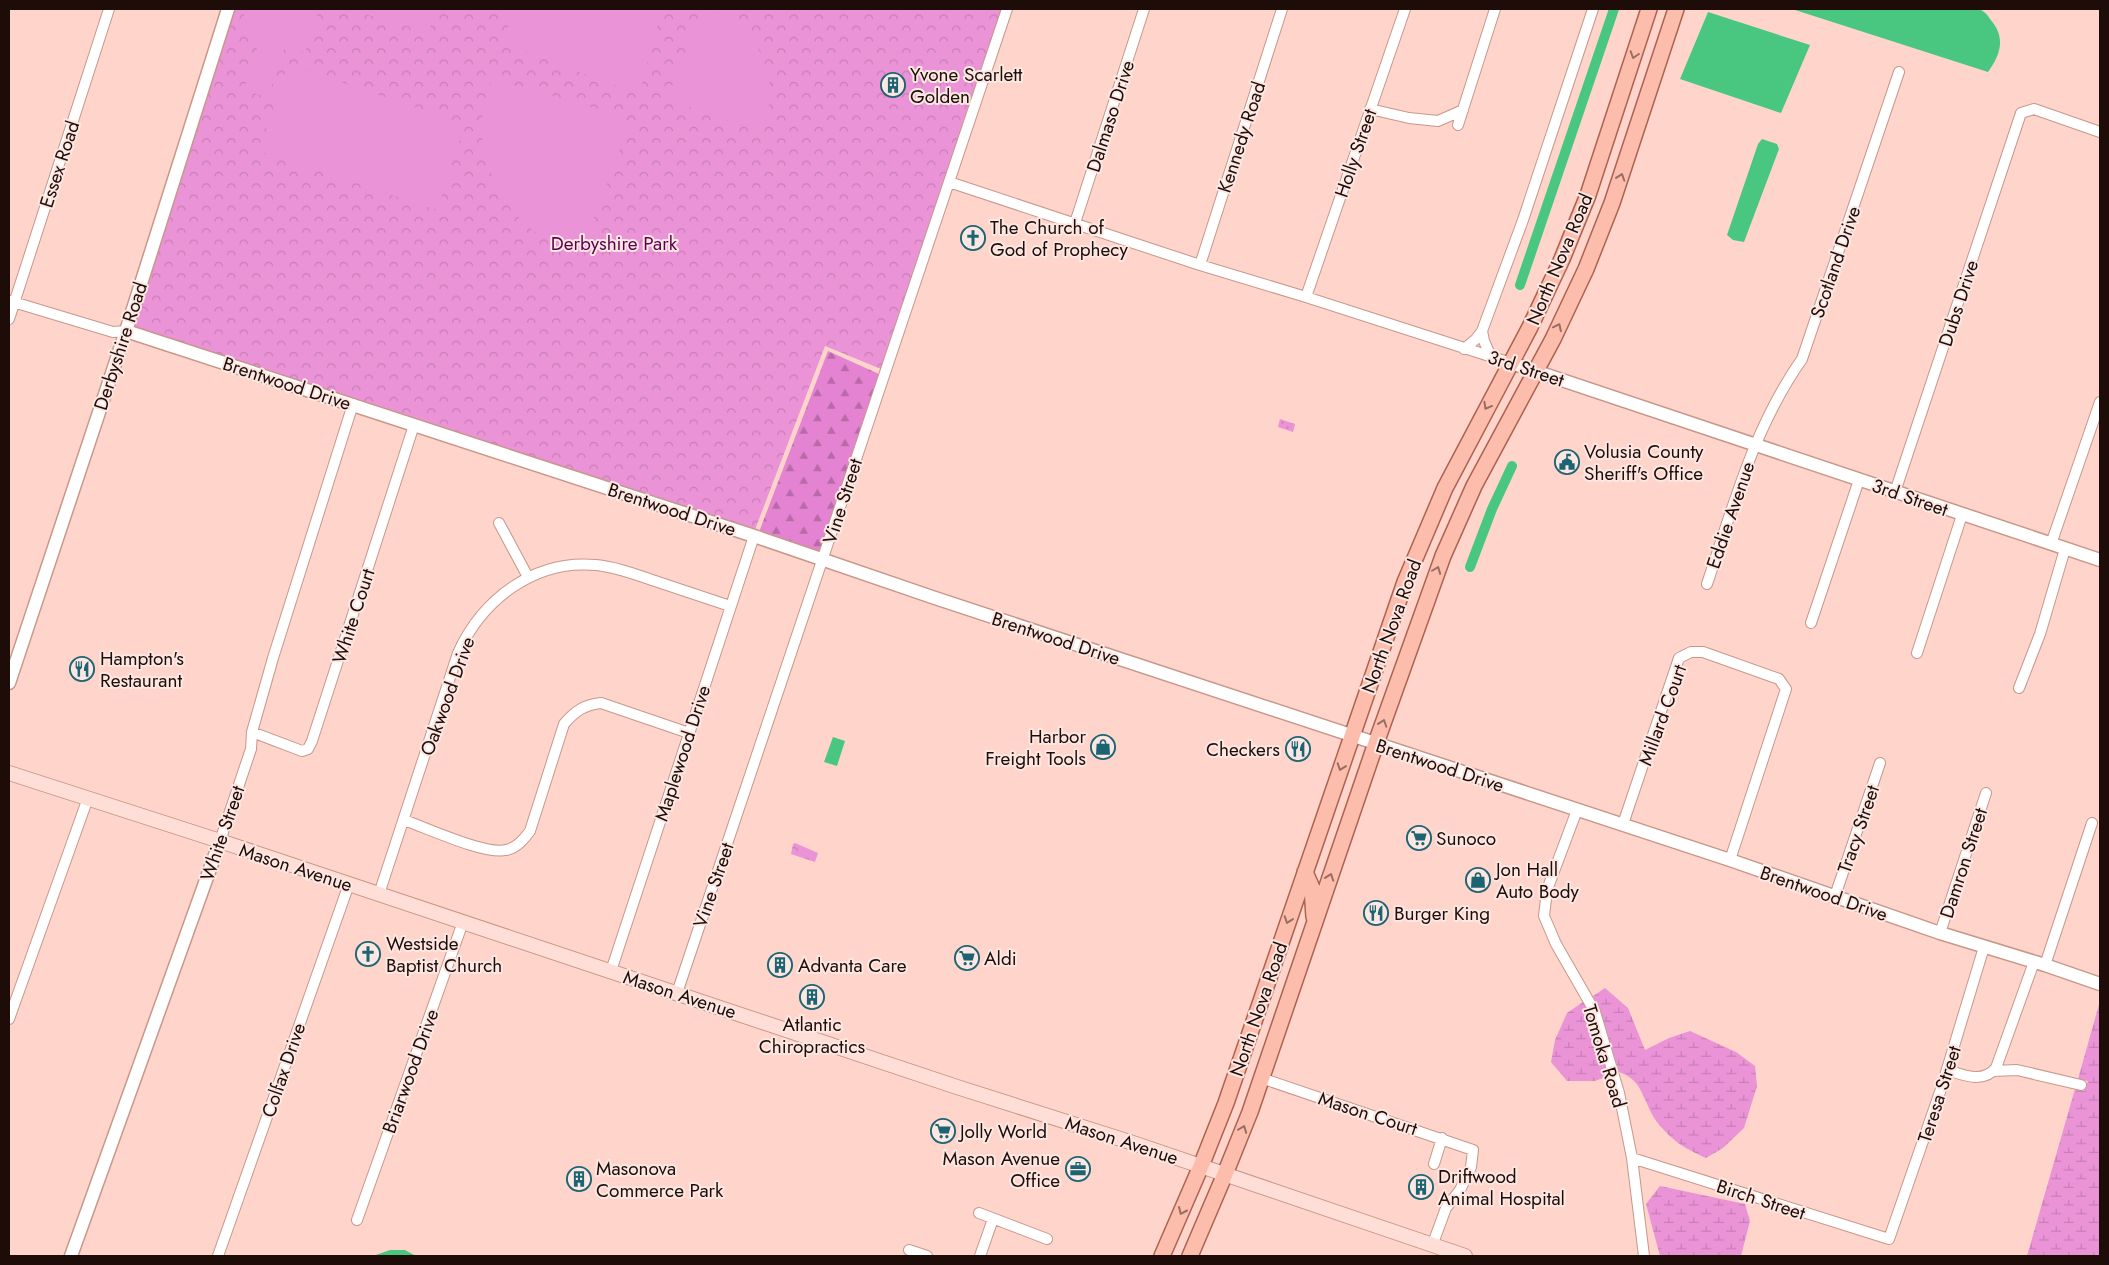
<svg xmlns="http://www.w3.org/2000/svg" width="2109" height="1265" viewBox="0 0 2109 1265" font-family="Jost,sans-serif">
  <defs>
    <pattern id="grass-dots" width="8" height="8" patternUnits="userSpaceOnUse" patternTransform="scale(1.25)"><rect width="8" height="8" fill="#ea93d7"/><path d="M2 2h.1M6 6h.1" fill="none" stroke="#c87eb7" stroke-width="1.8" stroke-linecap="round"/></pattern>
    <pattern id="forest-firs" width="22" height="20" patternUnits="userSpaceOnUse" patternTransform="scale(1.25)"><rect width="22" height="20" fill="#e483d1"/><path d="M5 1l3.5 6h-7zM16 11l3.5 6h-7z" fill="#b86aa8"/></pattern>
    <pattern id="wetland-marsh" width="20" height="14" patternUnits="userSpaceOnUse" patternTransform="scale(1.25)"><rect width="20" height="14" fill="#ea93d7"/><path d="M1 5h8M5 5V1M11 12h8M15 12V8" fill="none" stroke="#c87eb7"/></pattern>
    <pattern id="park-crowns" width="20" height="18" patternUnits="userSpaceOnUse" patternTransform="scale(1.25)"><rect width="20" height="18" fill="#ea93d7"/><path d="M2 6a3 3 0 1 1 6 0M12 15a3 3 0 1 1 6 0" fill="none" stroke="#c87eb7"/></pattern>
  </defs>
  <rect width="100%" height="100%" fill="#ffd4ca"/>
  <path fill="url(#grass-dots)" d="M1280 419 1295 424 1293 432 1278 427Z"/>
  <path fill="url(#forest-firs)" d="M828 351 879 374 819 552 759 532Z"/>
  <path fill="url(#wetland-marsh)" d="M1605 988 1628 1008 1645 1050 1669 1038 1690 1031 1736 1052 1755 1066 1757 1086 1744 1128 1723 1148 1706 1158C1684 1148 1672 1141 1657 1122 1643 1103 1644 1080 1619 1072L1600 1010 1593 996Z
    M2100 1001V1256H2027L2075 1089 2084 1091 2088 1081 2078 1079Z
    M1583 1002 1590 1015 1608 1076 1595 1081H1567L1551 1062 1555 1040 1567 1013Z
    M1660 1186 1745 1204 1750 1221 1741 1256H1660L1646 1204Z"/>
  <path fill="url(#park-crowns)" d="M228 9H1007L886 371 825 346 753 535 126 331Z
    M795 843 818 853 815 862 791 854 793 844Z"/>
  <path fill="#ea93d7" d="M246 9H319L305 53 285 46 268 98 244 90 260 38 239 31Z
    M346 9H435L429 32Z
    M518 9H662L641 87 632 92 503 43 508 27Z
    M701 9C714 9 723 13 733 21 769 47 779 92 762 132L675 102 670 92Z
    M288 64 465 124 437 210 259 151Z
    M492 79 623 116 629 125 580 255C564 248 549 242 535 232 499 206 476 152 483 109 485 98 489 89 492 79Z"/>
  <path fill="#49c780" d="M1792 9H1979C1984 11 1987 14 1990 19 2006 37 2001 54 1988 72Z
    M1708 12 1810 45 1781 113 1680 79Z
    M1762 139 1777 144 1779 149 1744 242 1733 240 1727 235 1758 144Z
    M833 737 845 741 837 766 824 762Z
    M390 1250H405L416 1256H373Z"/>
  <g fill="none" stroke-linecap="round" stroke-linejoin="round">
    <path stroke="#49c780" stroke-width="10" d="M1520 285 1614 9
      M1470 567 1492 509 1512 466"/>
    <defs>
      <path id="minor" d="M1370 109 1409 118 1438 121 1463 110
        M1458 125 1495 9
        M949 182 1200 265 1306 297 1511 363
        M1075 223 1144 9
        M1200 265 1282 9
        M1306 297 1405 9
        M10 301 113 332 126 331
        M9 319 109 9
        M1482 331 1484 341 1491 357
        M1464 349 1476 339 1482 331 1523 220 1593 9
        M1895 492 2021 113 2034 109 2100 132
        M499 523 528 577
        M2051 544 2100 402
        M1707 584C1733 507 1754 427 1802 359L1899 72
        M1811 623 1859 480
        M1917 653 1962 515
        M2019 688 2040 634 2065 549
        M252 732 302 751 308 749 312 741 414 425
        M1577 810 1547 890 1544 916 1556 944 1595 1012 1619 1093 1632 1158 1644 1256
        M404 820C427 828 485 855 506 850 517 848 524 839 530 831L564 724C575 711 584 705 601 703L689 733
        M1623 824 1679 658 1691 652H1703L1779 679 1786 689 1730 860
        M220 841 251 749 252 732 273 658 353 404
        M379 894 458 653C482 600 534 559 596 565 617 567 637 575 658 582 682 590 706 598 730 606
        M1835 896 1880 763
        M1940 933 1986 793
        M2045 965 2092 823
        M611 971 754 536
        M677 993 1007 9
        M9 1019 88 798
        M1947 1070C1964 1075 1982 1084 1996 1068L2034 962
        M1993 1071 2017 1070 2081 1085
        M1261 1078 1473 1150 1471 1167 1460 1190 1446 1208 1432 1246
        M1632 1158 1889 1239 1941 1089 1984 947
        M1434 1164 1442 1138
        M979 1213 1047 1239
        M357 1220 463 922
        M909 1250 927 1256
        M218 1256 349 884
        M980 1256 993 1219"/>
      <path id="tertiary" d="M126 331 754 536 935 598 1730 860 1940 933 2045 965 2100 984
        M1511 363 2100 560
        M9 683 126 331 228 9
        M71 1256 220 841"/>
      <path id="secondary" d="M9 773 220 841 957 1087 1133 1143 1465 1256"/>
      <path id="primary" d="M1305 872 1312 888 1314 917
        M1162 1256 1201 1166 1226 1103 1405 582 1445 488 1530 327 1562 259 1588 195 1649 9
        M1190 1256 1225 1174 1250 1112 1376 743 1443 556 1474 486 1553 339 1586 269 1612 203 1676 9"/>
    </defs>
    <use href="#minor" stroke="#c8978a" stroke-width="12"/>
    <use href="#tertiary" stroke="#c8978a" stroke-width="15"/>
    <use href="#secondary" stroke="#c8978a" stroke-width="16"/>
    <use href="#primary" stroke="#ad6250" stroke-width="18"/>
    <use href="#minor" stroke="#fff" stroke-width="10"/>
    <use href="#tertiary" stroke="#fff" stroke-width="12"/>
    <use href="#secondary" stroke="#feded6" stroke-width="14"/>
    <use href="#primary" stroke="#fdbdad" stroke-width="15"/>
  </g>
  <defs><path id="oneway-chevron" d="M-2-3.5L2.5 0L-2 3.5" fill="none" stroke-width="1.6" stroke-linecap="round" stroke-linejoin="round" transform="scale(1.25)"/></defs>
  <g stroke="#986d63">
    <use href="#oneway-chevron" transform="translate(1634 55) rotate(108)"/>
    <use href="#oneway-chevron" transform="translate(1621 177) rotate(-71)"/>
    <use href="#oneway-chevron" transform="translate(1558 327) rotate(-64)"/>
    <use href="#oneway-chevron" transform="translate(1487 406) rotate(119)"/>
    <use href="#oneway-chevron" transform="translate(1437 570) rotate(-69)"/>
    <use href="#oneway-chevron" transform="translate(1383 723) rotate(-71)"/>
    <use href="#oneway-chevron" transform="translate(1341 767) rotate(109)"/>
    <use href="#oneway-chevron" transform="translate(1330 877) rotate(-71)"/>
    <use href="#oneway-chevron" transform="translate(1288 920) rotate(109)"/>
    <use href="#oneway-chevron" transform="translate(1243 1129) rotate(-69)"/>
    <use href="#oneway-chevron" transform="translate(1182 1211) rotate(114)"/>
  </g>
  <defs>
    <symbol id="building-ring" viewBox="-11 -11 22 22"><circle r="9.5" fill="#fde7e2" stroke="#1d6473" stroke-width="1.5"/><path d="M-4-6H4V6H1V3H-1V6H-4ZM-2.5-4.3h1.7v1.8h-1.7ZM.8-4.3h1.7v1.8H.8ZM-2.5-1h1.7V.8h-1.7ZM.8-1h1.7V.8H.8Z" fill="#1d6473"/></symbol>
    <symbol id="church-ring" viewBox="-11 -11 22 22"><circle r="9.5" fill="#fde7e2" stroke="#1d6473" stroke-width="1.5"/><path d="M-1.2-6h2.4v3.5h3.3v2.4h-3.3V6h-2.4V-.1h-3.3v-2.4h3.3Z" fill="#1d6473"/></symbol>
    <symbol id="civic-ring" viewBox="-11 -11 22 22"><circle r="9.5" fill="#fde7e2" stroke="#1d6473" stroke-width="1.5"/><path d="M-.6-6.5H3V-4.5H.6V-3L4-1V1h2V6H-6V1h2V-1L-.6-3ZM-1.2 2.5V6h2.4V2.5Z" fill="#1d6473"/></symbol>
    <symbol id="restaurant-ring" viewBox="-11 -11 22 22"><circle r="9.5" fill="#fde7e2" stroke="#1d6473" stroke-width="1.5"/><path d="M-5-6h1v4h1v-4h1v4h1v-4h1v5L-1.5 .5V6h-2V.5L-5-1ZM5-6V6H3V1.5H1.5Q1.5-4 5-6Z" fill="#1d6473"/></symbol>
    <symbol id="shop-ring" viewBox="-11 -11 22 22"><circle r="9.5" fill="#fde7e2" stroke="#1d6473" stroke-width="1.5"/><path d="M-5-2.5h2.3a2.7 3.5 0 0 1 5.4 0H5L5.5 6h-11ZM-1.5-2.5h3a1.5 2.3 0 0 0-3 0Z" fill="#1d6473"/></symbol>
    <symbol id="supermarket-ring" viewBox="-11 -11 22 22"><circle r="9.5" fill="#fde7e2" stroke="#1d6473" stroke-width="1.5"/><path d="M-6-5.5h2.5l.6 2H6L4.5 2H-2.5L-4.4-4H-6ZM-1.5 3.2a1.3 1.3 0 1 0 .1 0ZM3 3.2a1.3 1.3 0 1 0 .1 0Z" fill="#1d6473"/></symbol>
    <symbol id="office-ring" viewBox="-11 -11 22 22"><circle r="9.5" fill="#fde7e2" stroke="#1d6473" stroke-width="1.5"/><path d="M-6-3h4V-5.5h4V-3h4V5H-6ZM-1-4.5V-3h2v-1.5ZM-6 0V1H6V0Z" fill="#1d6473"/></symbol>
  </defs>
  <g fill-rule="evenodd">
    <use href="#building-ring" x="879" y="71" width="28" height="28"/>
    <use href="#church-ring" x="959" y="224" width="28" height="28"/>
    <use href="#civic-ring" x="1553" y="448" width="28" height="28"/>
    <use href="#restaurant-ring" x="68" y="655" width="28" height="28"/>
    <use href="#shop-ring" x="1089" y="733" width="28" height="28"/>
    <use href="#restaurant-ring" x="1284" y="735" width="28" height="28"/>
    <use href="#supermarket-ring" x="1405" y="824" width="28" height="28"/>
    <use href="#shop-ring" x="1464" y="866" width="28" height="28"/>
    <use href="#restaurant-ring" x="1362" y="899" width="28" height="28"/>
    <use href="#church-ring" x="354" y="940" width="28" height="28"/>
    <use href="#supermarket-ring" x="953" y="944" width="28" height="28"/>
    <use href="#building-ring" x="766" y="951" width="28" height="28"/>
    <use href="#building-ring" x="798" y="983" width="28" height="28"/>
    <use href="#supermarket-ring" x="929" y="1117" width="28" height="28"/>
    <use href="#office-ring" x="1064" y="1155" width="28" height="28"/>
    <use href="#building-ring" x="565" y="1165" width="28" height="28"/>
    <use href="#building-ring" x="1407" y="1173" width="28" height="28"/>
  </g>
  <g text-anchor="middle" stroke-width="4" stroke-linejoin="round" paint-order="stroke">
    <g font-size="19" fill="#1d0c08" stroke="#fde7e2" text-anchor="start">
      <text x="910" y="81">Yvone Scarlett<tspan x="910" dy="22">Golden</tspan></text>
      <text x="990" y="234">The Church of<tspan x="990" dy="22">God of Prophecy</tspan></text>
      <text x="1584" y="458">Volusia County<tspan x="1584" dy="22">Sheriff's Office</tspan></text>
      <text x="100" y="665">Hampton's<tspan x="100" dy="22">Restaurant</tspan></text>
      <text x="1086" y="743" text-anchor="end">Harbor<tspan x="1086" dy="22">Freight Tools</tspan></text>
      <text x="1280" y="756" text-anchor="end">Checkers</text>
      <text x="1436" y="845">Sunoco</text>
      <text x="1496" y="876">Jon Hall<tspan x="1496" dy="22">Auto Body</tspan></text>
      <text x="1394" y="920">Burger King</text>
      <text x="386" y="950">Westside<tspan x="386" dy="22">Baptist Church</tspan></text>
      <text x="984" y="965">Aldi</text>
      <text x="798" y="972">Advanta Care</text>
      <text x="812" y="1031" text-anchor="middle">Atlantic<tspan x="812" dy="22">Chiropractics</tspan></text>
      <text x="960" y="1138">Jolly World</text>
      <text x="1060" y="1165" text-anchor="end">Mason Avenue<tspan x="1060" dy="22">Office</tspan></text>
      <text x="596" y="1175">Masonova<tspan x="596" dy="22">Commerce Park</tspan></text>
      <text x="1438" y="1183">Driftwood<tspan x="1438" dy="22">Animal Hospital</tspan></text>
    </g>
    <g font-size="19" fill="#1d0c08" stroke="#fde7e2">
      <text transform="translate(1110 116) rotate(-72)" y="7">Dalmaso Drive</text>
      <text transform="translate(1241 137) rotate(-72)" y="7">Kennedy Road</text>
      <text transform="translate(1355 153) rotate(-71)" y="7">Holly Street</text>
      <text transform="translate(59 164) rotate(-72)" y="7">Essex Road</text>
      <text transform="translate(1559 259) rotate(-67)" y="7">North Nova Road</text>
      <text transform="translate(1835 262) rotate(-71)" y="7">Scotland Drive</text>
      <text transform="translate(1958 303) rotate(-72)" y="7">Dubs Drive</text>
      <text transform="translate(120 346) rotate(-72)" y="7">Derbyshire Road</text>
      <text transform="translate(1526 368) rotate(18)" y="7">3rd Street</text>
      <text transform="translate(287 383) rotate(18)" y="7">Brentwood Drive</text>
      <text transform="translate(1910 497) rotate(19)" y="7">3rd Street</text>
      <text transform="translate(842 501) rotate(-72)" y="7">Vine Street</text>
      <text transform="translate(672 509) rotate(18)" y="7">Brentwood Drive</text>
      <text transform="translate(1730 515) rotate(-71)" y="7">Eddie Avenue</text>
      <text transform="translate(353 616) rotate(-72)" y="7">White Court</text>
      <text transform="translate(1391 626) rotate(-70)" y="7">North Nova Road</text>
      <text transform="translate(1056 638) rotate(18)" y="7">Brentwood Drive</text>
      <text transform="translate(447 696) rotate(-70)" y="7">Oakwood Drive</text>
      <text transform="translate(1662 715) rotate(-70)" y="7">Millard Court</text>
      <text transform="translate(682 753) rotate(-72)" y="7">Maplewood Drive</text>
      <text transform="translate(1440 765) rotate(18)" y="7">Brentwood Drive</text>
      <text transform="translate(1858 829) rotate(-71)" y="7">Tracy Street</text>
      <text transform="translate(222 833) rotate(-71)" y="7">White Street</text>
      <text transform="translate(1963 863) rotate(-72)" y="7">Damron Street</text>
      <text transform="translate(296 867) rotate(18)" y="7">Mason Avenue</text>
      <text transform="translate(713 885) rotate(-71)" y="7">Vine Street</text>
      <text transform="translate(1824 893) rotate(19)" y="7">Brentwood Drive</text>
      <text transform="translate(680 994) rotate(18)" y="7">Mason Avenue</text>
      <text transform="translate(1258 1009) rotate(-71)" y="7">North Nova Road</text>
      <text transform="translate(1605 1056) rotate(73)" y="7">Tomoka Road</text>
      <text transform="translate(283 1070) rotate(-71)" y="7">Colfax Drive</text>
      <text transform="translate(410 1071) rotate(-70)" y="7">Briarwood Drive</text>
      <text transform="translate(1939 1094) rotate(-72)" y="7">Teresa Street</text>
      <text transform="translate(1368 1113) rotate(18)" y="7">Mason Court</text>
      <text transform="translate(1122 1140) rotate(18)" y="7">Mason Avenue</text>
      <text transform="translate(1761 1199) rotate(18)" y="7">Birch Street</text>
    </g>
    <g font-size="19" fill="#5b0050" stroke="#fde7e2">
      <text x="614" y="250">Derbyshire Park</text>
    </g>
  </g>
  <rect width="2109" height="1265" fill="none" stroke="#1d0c08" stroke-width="20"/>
</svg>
